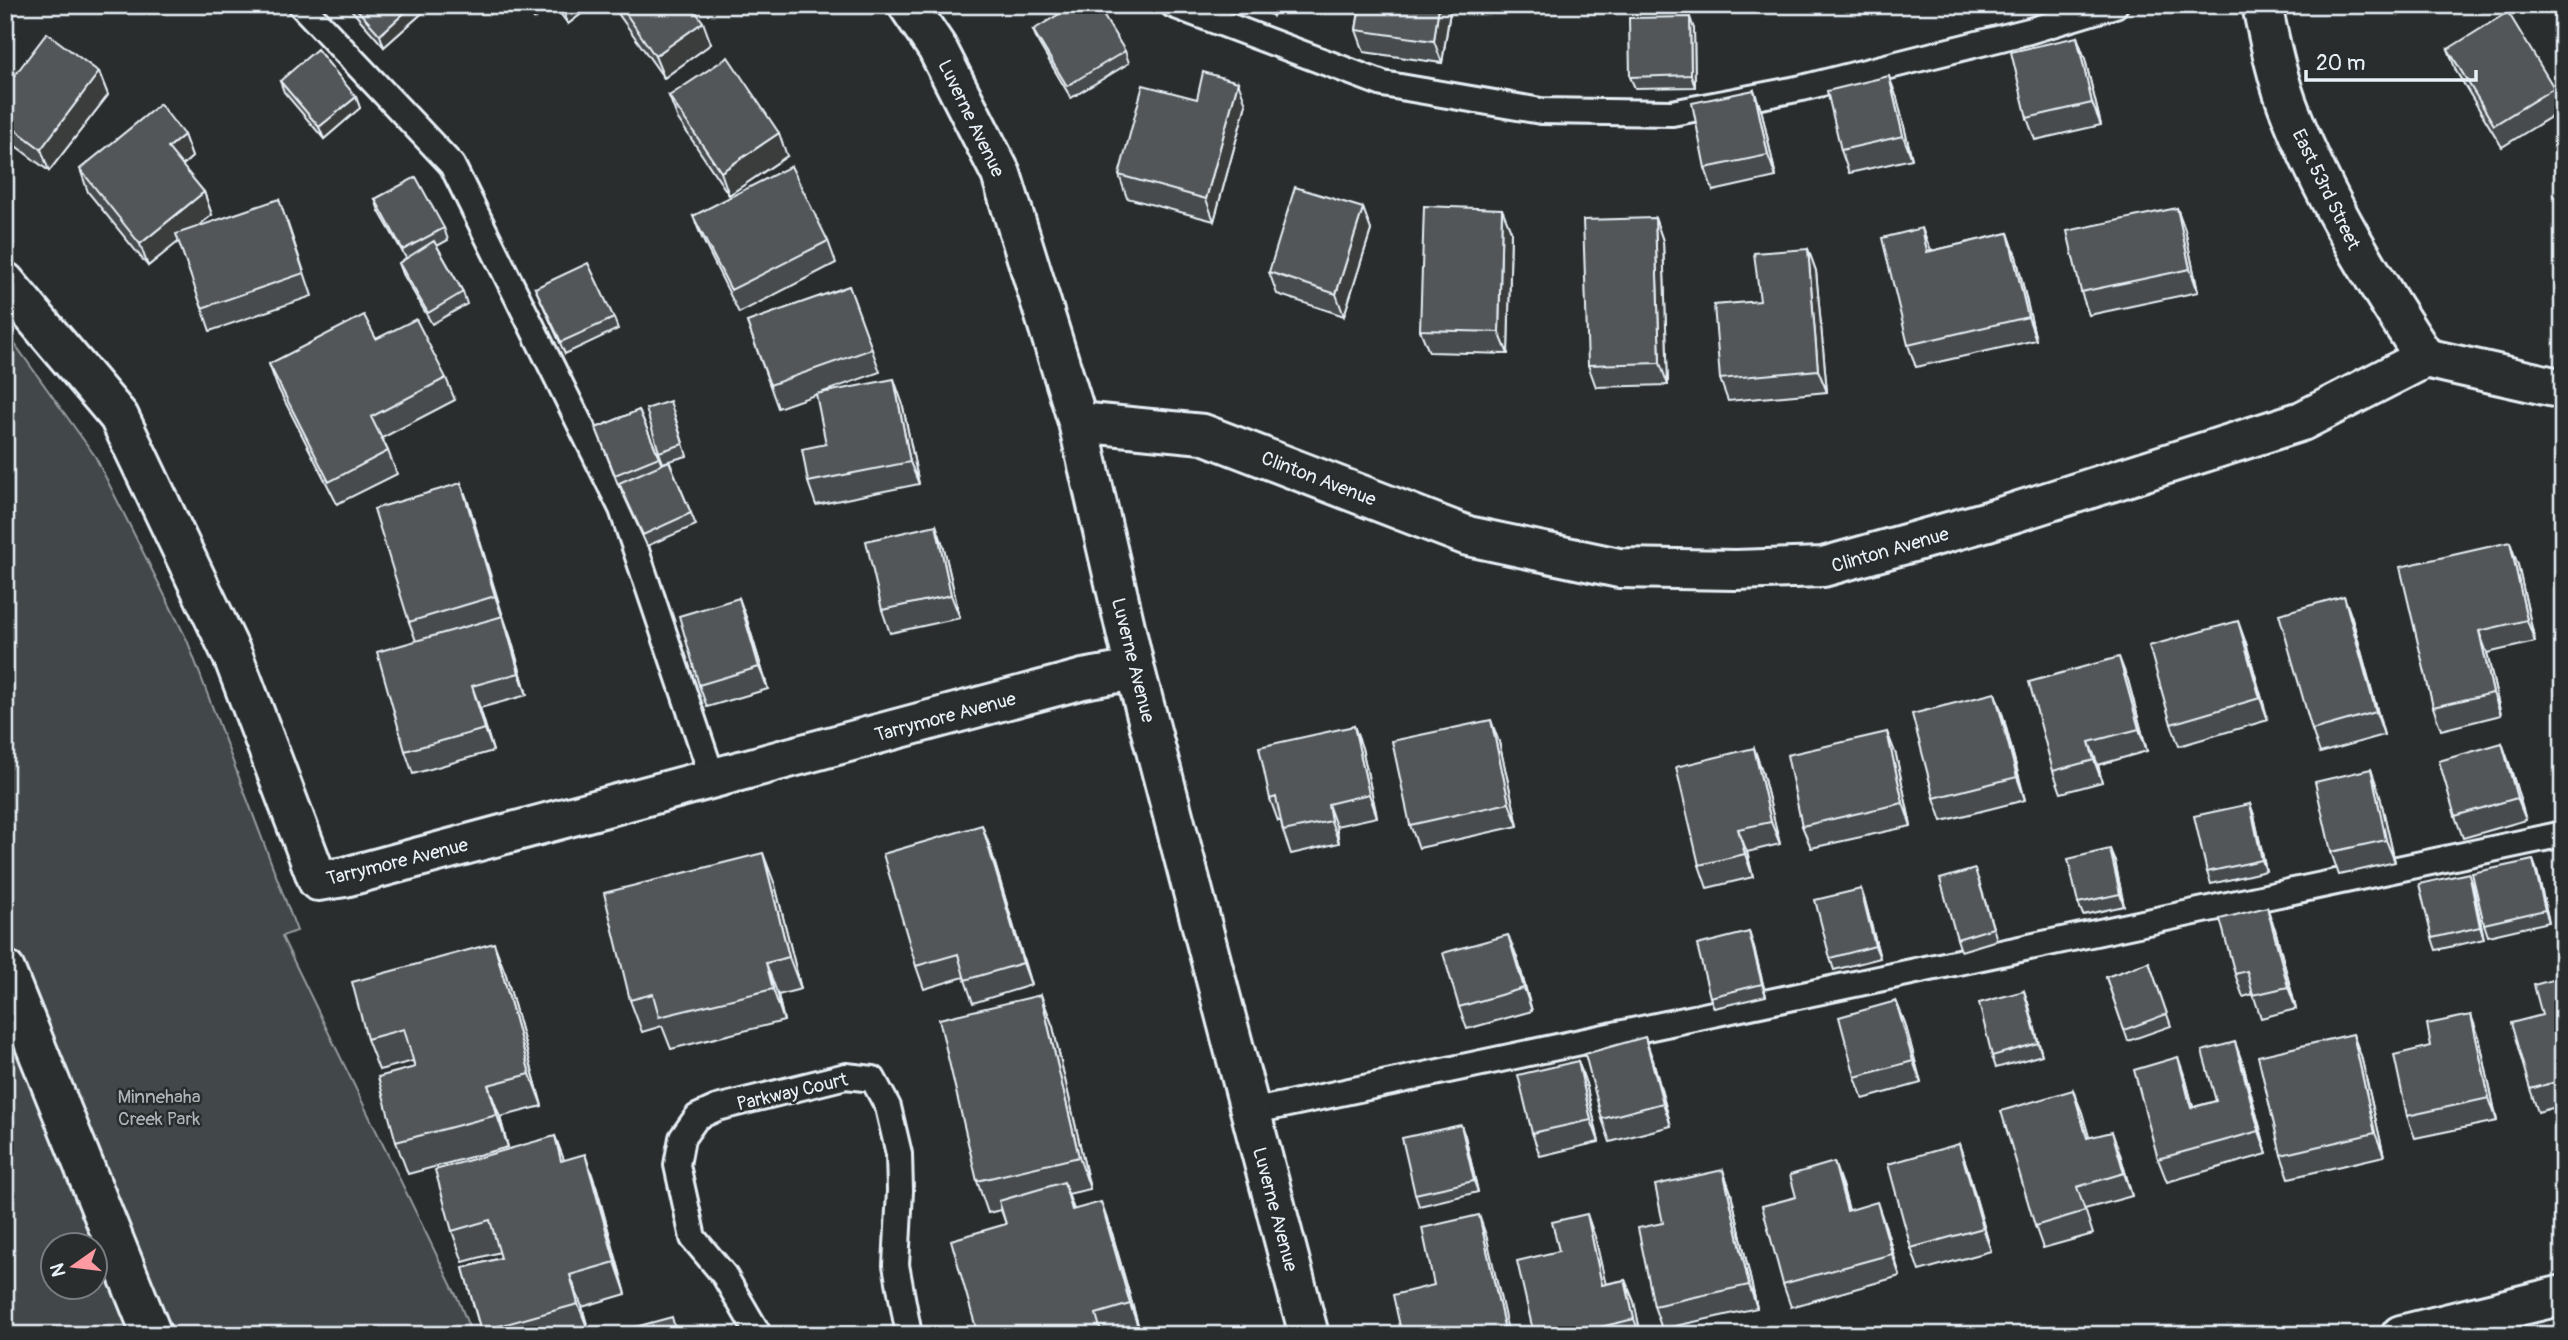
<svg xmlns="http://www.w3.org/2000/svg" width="2568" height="1340" viewBox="0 0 2568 1340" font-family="Pangolin,sans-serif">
  <rect width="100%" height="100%" fill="#2a2d2e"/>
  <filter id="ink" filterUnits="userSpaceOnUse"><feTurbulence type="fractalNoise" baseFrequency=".0143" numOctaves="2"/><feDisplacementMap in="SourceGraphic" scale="14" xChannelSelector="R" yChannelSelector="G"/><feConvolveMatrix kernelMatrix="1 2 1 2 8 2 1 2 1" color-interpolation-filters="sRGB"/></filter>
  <g filter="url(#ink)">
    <path fill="#424648" stroke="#959ca0" stroke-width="2" fill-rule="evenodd" d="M5 336 14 343 95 456 187 640 297 931 282 936 284 941 458 1299 472 1335H5ZM52 1246H94V1288H52Z"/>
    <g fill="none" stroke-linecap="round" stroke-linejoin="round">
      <defs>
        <path id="service" d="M301 5 452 165 622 509 713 779
          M1173 5 1383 84 1541 111 1672 113 1802 88 2029 31 2115 5
          M1250 1112 2563 834
          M759 1335 724 1275 693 1238 677 1165 682 1138 697 1117 717 1108 846 1076 873 1079 888 1107 899 1154 900 1191 896 1265 909 1335"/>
        <path id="minor" d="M908 5 937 48 1001 174 1078 422 1135 670 1309 1335
          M2262 5C2269 39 2278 83 2291 114 2325 201 2374 280 2425 358
          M5 282 119 417 234 659 318 881 345 877 1083 679 1135 670
          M1078 422 1203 434 1468 536 1619 568 1735 570 1823 567 1988 521 2302 421 2425 358 2563 389
          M2401 1335 2563 1295"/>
        <path id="tertiary" d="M5 970 152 1335"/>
      </defs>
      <use href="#service" stroke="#e8f1f8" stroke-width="30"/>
      <use href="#minor" stroke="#e8f1f8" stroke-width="44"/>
      <use href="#tertiary" stroke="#e8f1f8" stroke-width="44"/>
      <use href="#service" stroke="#2a2d2e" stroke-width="24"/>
      <use href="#minor" stroke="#2a2d2e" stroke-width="38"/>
      <use href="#tertiary" stroke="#2a2d2e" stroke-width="38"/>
    </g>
    <path fill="#474b4d" stroke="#e8f1f8" stroke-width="2" d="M347 5H429V7L384 47Z
      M523 5H552L534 19Z
      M554 5H593L568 24Z
      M615 5H691L711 44 664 78 617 12Z
      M1250 5H1278L1273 16Z
      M1360 5H1451L1442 63 1364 52 1356 30Z
      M1694 29 1695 87 1635 88 1630 77Z
      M1033 30 1125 51 1129 63 1071 98 1038 42Z
      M2077 37 2085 59 2101 125 2035 140 2027 118Z
      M2448 49 2554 88 2562 110 2502 147 2456 71Z
      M99 72 108 95 49 171 5 138V88Z
      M280 81 356 97 360 108 324 139 284 92Z
      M1754 90 1762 113 1776 177 1713 191 1705 168Z
      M669 96 787 156 729 195 678 119Z
      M1897 98 1912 159 1849 173 1841 150Z
      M1197 99 1246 104 1214 221 1127 198 1119 175Z
      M184 135 192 157 182 166 204 192 212 215 196 227 287 221 312 296 210 331 179 241 148 266 88 192 80 169Z
      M2563 153V184L2556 167Z
      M375 199 444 228 448 240 437 246 463 292 467 304 432 324 403 274 399 263 406 258 379 211Z
      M1363 208 1371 230 1344 316 1277 294 1269 272Z
      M2177 208 2185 230 2198 292 2089 315 2081 292Z
      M693 216 828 241 836 263 739 313 702 238Z
      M1655 218 1663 241 1668 385 1596 387 1588 365Z
      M1511 231 1508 354 1429 352 1420 330Z
      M2008 233 2016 256 2036 340 1916 367 1908 345 1931 251Z
      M1808 249 1816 271 1827 392 1728 401 1720 379Z
      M849 286 880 372 778 408 747 322Z
      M535 288 614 318 618 329 565 354Z
      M376 339 446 378 455 400 382 438 388 451 397 474 337 504 277 386 269 364Z
      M902 402 919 484 816 505 808 482 826 444Z
      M639 410 662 465 669 461 663 463 659 452 674 413 687 456 669 461 696 525 647 546 620 487H619L596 428Z
      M461 483 469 505 503 616 511 639 527 695 480 708 493 751 413 774 405 751 416 641 409 622Z
      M936 525 944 548 960 618 890 633 882 610Z
      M2518 565 2535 642 2487 653 2501 715 2441 730 2433 707Z
      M739 598 747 620 768 689 707 707 699 685Z
      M2352 618 2384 735 2320 753 2312 730Z
      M2246 643 2268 720 2179 746 2171 724Z
      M2128 680 2147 751 2098 765 2102 782 2061 793 2053 771Z
      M2003 716 2025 800 1942 821 1934 798Z
      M1354 726 1362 748 1377 817 1336 826 1339 843 1291 854 1283 831 1281 821H1278L1270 799Z
      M1887 732 1896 755 1911 826 1811 848 1802 826Z
      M1499 742 1518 826 1419 848 1410 825Z
      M2502 743 2510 766 2526 820 2463 838 2455 816Z
      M1754 748 1762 771 1780 844 1747 852 1753 877 1707 888 1699 865Z
      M2379 792 2395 862 2339 875 2331 852Z
      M2250 804 2254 815 2266 871 2211 884 2207 872Z
      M990 847 1031 985 973 1003 964 977 924 989 916 966Z
      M2533 860 2537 871 2549 922 2488 936 2484 924Z
      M2115 861 2124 906 2083 915 2078 903Z
      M1979 881 1997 940 1961 951 1957 939Z
      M775 885 801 989 778 995 784 1021 671 1049 662 1026 642 1032 630 1000Z
      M2473 885 2484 939 2436 950 2432 938Z
      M1861 889 1865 901 1880 958 1834 970 1830 958Z
      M2275 929 2296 1009 2261 1018 2253 994 2243 997 2235 974Z
      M1749 932 1753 944 1766 996 1714 1008 1710 997Z
      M1517 957 1532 1011 1467 1029 1459 1007Z
      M2149 962 2171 1026 2128 1041 2106 977Z
      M506 975 542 1106 500 1117 508 1147 408 1174 396 1142 415 1067 413 1061 379 1070 367 1039Z
      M2563 977V1105L2538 1112 2530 1089 2542 1015Z
      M2024 991 2028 1003 2042 1055 1996 1068 1992 1056Z
      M1041 995 1053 1027 1090 1189 1068 1194 1074 1209 1112 1233 1141 1335H978L1006 1224 1001 1210 988 1213 977 1181Z
      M1896 1001 1905 1023 1921 1083 1863 1099 1855 1077Z
      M2479 1037 2497 1121 2415 1138 2407 1116Z
      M2361 1056 2384 1156 2289 1178 2281 1155Z
      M1653 1060 1671 1126 1610 1142 1602 1119Z
      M1578 1061 1586 1084 1599 1142 1540 1156 1532 1133Z
      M2243 1064 2267 1154 2167 1182 2158 1159 2186 1080 2193 1107 2216 1101Z
      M2073 1090 2089 1138 2120 1154 2132 1196 2085 1209 2093 1234 2043 1248 2035 1226Z
      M555 1136 564 1160 596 1186 626 1294 582 1307 590 1335H482L463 1268 501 1258 500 1252 463 1262 452 1231Z
      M1465 1136 1478 1192 1419 1206 1415 1194Z
      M1959 1144 1967 1167 1991 1251 1919 1271 1911 1248Z
      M1723 1170 1731 1193 1757 1308 1662 1329 1654 1306Z
      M1842 1185 1849 1210 1885 1225 1900 1276 1791 1307 1783 1284Z
      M1595 1237 1605 1284 1625 1280 1634 1302 1641 1335H1534L1559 1251Z"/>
    <path fill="#3a3d3e" stroke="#e8f1f8" stroke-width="2" d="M413 5H429V7L384 47 380 35Z
      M529 5H552L534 19Z
      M561 5H593L568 24Z
      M1269 5H1278L1273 16Z
      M1439 5H1451L1442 63 1434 41Z
      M1690 17 1694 29 1695 87 1691 75Z
      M703 22 711 44 664 78 655 56Z
      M2077 37 2085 59 2101 125 2092 103Z
      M99 72 108 95 49 171 41 149Z
      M1889 76 1897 98 1912 159 1903 136Z
      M1238 82 1246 104 1214 221 1206 199Z
      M1754 90 1762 113 1776 177 1768 155Z
      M356 97 360 108 324 139 319 127Z
      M779 133 787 156 729 195 721 172Z
      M184 135 192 157 176 171 168 148Z
      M204 192 212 215 148 266 140 244Z
      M1363 208 1371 230 1344 316 1336 294Z
      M2177 208 2185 230 2198 292 2190 269Z
      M1502 209 1511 231 1508 354 1499 332Z
      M1655 218 1663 241 1668 385 1660 363Z
      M1922 228 1931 251 1927 252Z
      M2008 233 2016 256 2036 340 2028 317Z
      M1808 249 1816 271 1827 392 1818 370Z
      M894 379 902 402 919 484 910 462Z
      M461 483 469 505 503 619 495 596Z
      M936 525 944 548 960 618 951 595Z
      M2510 542 2518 565 2535 642 2527 620Z
      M2344 596 2352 618 2384 735 2376 712Z
      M739 598 747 620 768 689 759 667Z
      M503 616 511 639 527 695 519 673Z
      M2238 621 2246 643 2268 720 2260 698Z
      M2479 631 2487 653 2501 715 2493 693Z
      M2119 657 2128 680 2147 751 2139 729Z
      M472 686 480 708 493 751 485 729Z
      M1995 693 2003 716 2025 800 2017 777Z
      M1491 720 1499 742 1518 826 1509 803Z
      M1354 726 1362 748 1377 817 1369 794Z
      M1887 732 1896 755 1911 826 1903 803Z
      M2089 742 2098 765 2102 782 2094 760Z
      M2502 743 2510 766 2526 820 2517 798Z
      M1754 748 1762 771 1780 844 1771 822Z
      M2371 769 2379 792 2395 862 2386 840Z
      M1328 804 1336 826 1339 843 1331 821Z
      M2250 804 2254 815 2266 871 2262 860Z
      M982 825 990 847 1031 985 1023 963Z
      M1738 829 1747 852 1753 877 1745 854Z
      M2110 849 2115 861 2124 906 2120 894Z
      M763 853 775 885 801 989 789 957Z
      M2533 860 2537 871 2549 922 2545 910Z
      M2469 873 2473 885 2484 939 2480 927Z
      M1861 889 1865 901 1880 958 1875 946Z
      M2267 907 2275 929 2296 1009 2288 987Z
      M1749 932 1753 944 1766 996 1762 984Z
      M1508 935 1517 957 1532 1011 1524 988Z
      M494 943 506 975 542 1106 530 1074Z
      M766 963 778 995 784 1021 773 989Z
      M2024 991 2028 1003 2042 1055 2038 1043Z
      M1041 995 1053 1027 1090 1189 1079 1157Z
      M1896 1001 1905 1023 1921 1083 1913 1061Z
      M2471 1015 2479 1037 2497 1121 2489 1098Z
      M2353 1034 2361 1056 2384 1156 2375 1133Z
      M1645 1037 1653 1060 1671 1126 1663 1103Z
      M2235 1042 2243 1064 2267 1154 2259 1131Z
      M2178 1057 2186 1080 2199 1130 2191 1108Z
      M1578 1061 1586 1084 1599 1142 1591 1120Z
      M488 1085 500 1117 508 1147 497 1115Z
      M2073 1090 2082 1112 2096 1161 2087 1138Z
      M1461 1125 1465 1136 1478 1192 1474 1181Z
      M2112 1132 2120 1154 2132 1196 2124 1173Z
      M555 1136 567 1168 561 1161Z
      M1959 1144 1967 1167 1991 1251 1983 1228Z
      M585 1154 596 1186 626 1294 615 1262Z
      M1834 1162 1842 1185 1855 1233 1847 1211Z
      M1723 1170 1731 1193 1757 1308 1749 1285Z
      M1064 1182 1075 1214 1072 1210Z
      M1101 1202 1112 1233 1141 1335 1130 1304Z
      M1877 1202 1885 1225 1900 1276 1892 1254Z
      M1587 1214 1595 1237 1611 1307 1602 1285Z
      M1479 1215 1487 1238 1509 1335H1506Z
      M570 1275 582 1307 590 1335 578 1304Z
      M1625 1280 1634 1302 1641 1335H1640L1634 1319Z"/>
    <path fill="#535759" stroke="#e8f1f8" stroke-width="2" d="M353 5H413L380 35Z
      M620 5H691L703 22 655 56Z
      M1074 5H1097L1125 51 1067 86 1033 30Z
      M1360 5H1439L1434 41 1356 30Z
      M2508 12 2554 88 2494 125 2448 49Z
      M1690 17 1691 75 1630 77 1629 18Z
      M47 33 99 72 41 149 5 122V88Z
      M2077 37 2092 103 2027 118 2011 52Z
      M317 49 356 97 319 127 280 81Z
      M728 57 779 133 721 172 669 96Z
      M1203 72 1238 82 1206 199 1119 175 1143 85 1197 99Z
      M1889 76 1903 136 1841 150 1827 91Z
      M1754 90 1768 155 1705 168 1692 103Z
      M160 104 184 135 168 148 204 192 140 244 80 169Z
      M2563 153V170L2556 167Z
      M791 166 828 241 731 290 693 216Z
      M416 177 444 228 403 250 375 199Z
      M1295 187 1363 208 1336 294 1269 272Z
      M279 199 304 273 202 308 176 234Z
      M1424 206 1502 209 1499 332 1420 330Z
      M2177 208 2190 269 2081 292 2067 231Z
      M1655 218 1660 363 1588 365 1583 220Z
      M1922 228 1927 252 2008 233 2028 317 1908 345 1882 238Z
      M434 241 463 292 428 313 399 263Z
      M1808 249 1818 370 1720 379 1714 305 1760 301 1754 253Z
      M588 263 614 318 561 342 535 288Z
      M849 286 872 349 770 385 747 322Z
      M364 315 376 339 416 319 446 378 371 417 388 451 329 482 269 364Z
      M894 379 910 462 808 482 802 449 826 444 816 394Z
      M670 401 683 444 659 452 646 409Z
      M639 410 659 457 615 475 596 428Z
      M669 461 691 513 643 535 619 483Z
      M461 483 495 596 409 622 374 509Z
      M936 525 951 595 882 610 866 541Z
      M2510 542 2527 620 2479 631 2493 693 2433 707 2400 567Z
      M2344 596 2376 712 2312 730 2279 614Z
      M739 598 759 667 699 685 679 616Z
      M503 616 519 673 472 686 485 729 405 751 377 652Z
      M2238 621 2260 698 2171 724 2149 646Z
      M2119 657 2139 729 2089 742 2094 760 2053 771 2029 682Z
      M1995 693 2017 777 1934 798 1912 714Z
      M1491 720 1509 803 1410 825 1392 741Z
      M1354 726 1369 794 1328 804 1331 821 1283 831 1276 797 1270 799 1259 747Z
      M1887 732 1903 803 1802 826 1787 755Z
      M2502 743 2517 798 2455 816 2439 761Z
      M1754 748 1771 822 1738 829 1745 854 1699 865 1676 767Z
      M2371 769 2386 840 2331 852 2315 782Z
      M2250 804 2262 860 2207 872 2194 816Z
      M982 825 1023 963 965 980 958 954 916 966 883 854Z
      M2110 849 2120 894 2078 903 2068 859Z
      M763 853 789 957 766 963 773 989 659 1017 653 994 630 1000 604 893Z
      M2533 860 2545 910 2484 924 2472 873Z
      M1975 869 1993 928 1957 939 1940 879Z
      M2469 873 2480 927 2432 938 2419 884Z
      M1861 889 1875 946 1830 958 1815 900Z
      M2267 907 2288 987 2253 995 2247 971 2235 974 2220 919Z
      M1749 932 1762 984 1710 997 1697 945Z
      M1508 935 1524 988 1459 1007 1443 953Z
      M494 943 530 1074 488 1085 497 1115 396 1142 378 1077 415 1067 404 1029 367 1039 352 982Z
      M2149 962 2167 1014 2124 1030 2106 977Z
      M2563 977V1080L2530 1089 2511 1023 2542 1015 2534 985Z
      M2024 991 2038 1043 1992 1056 1979 1003Z
      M1041 995 1079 1157 977 1181 939 1019Z
      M1896 1001 1913 1061 1855 1077 1839 1017Z
      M2471 1015 2489 1098 2407 1116 2394 1055 2431 1046 2427 1024Z
      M2353 1034 2375 1133 2281 1155 2258 1056Z
      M1645 1037 1663 1103 1602 1119 1585 1054Z
      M2235 1042 2259 1131 2158 1159 2134 1070 2178 1057 2191 1108 2216 1101 2202 1051Z
      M1578 1061 1591 1120 1532 1133 1518 1075Z
      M2073 1090 2087 1138 2112 1132 2124 1173 2077 1187 2085 1211 2035 1226 2001 1111Z
      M1461 1125 1474 1181 1415 1194 1402 1138Z
      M555 1136 561 1161 585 1154 615 1262 570 1275 578 1304 481 1331 463 1268 501 1258 490 1220 452 1231 435 1170Z
      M1959 1144 1983 1228 1911 1248 1888 1164Z
      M1834 1162 1847 1211 1877 1202 1892 1254 1783 1284 1762 1206 1796 1197 1790 1175Z
      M1723 1170 1749 1285 1654 1306 1638 1228 1663 1223 1655 1185Z
      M1064 1182 1072 1210 1101 1202 1130 1304 1096 1314 1102 1335H978L951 1240 1006 1224 999 1201Z
      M1587 1214 1602 1285 1625 1280 1634 1319 1567 1335H1534L1517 1261 1559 1251 1552 1222Z
      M1479 1215 1506 1335H1402L1393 1295 1434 1285 1422 1228Z
      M672 1317 677 1335H606Z"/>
  </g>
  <g text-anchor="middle" stroke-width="5" stroke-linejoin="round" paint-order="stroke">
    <g font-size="19" fill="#e8f1f8" stroke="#2a2d2e">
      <text transform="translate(972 118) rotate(64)" y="7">Luverne Avenue</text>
      <text transform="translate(2327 189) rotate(64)" y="7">East 53rd Street</text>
      <text transform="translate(1319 478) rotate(21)" y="7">Clinton Avenue</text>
      <text transform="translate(1890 549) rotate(-16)" y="7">Clinton Avenue</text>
      <text transform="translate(1134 660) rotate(76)" y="7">Luverne Avenue</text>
      <text transform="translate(945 716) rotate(-15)" y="7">Tarrymore Avenue</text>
      <text transform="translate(397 861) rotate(-14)" y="7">Tarrymore Avenue</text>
      <text transform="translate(792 1091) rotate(-13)" y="7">Parkway Court</text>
      <text transform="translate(1276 1209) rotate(75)" y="7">Luverne Avenue</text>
    </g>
    <g font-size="19" fill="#aeb5ba" stroke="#2a2d2e">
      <text x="159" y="1103">Minnehaha<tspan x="159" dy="22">Creek Park</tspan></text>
    </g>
  </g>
  <rect width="2568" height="1340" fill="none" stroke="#2a2d2e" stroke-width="28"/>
  <rect x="14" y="14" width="2540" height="1312" fill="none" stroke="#e8f1f8" stroke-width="2.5" filter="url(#ink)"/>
  <g transform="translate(74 1266) rotate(256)"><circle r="33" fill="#2a2d2e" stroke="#767b7f" stroke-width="2"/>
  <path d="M0-5L12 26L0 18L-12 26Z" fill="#ff9aa2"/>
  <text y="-10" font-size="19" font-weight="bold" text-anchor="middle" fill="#e8f1f8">N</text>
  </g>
  <path d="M2306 70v10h170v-10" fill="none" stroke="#e8f1f8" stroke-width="3.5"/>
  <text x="2316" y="70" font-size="21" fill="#e8f1f8" stroke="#2a2d2e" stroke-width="5" paint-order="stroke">20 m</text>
</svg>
